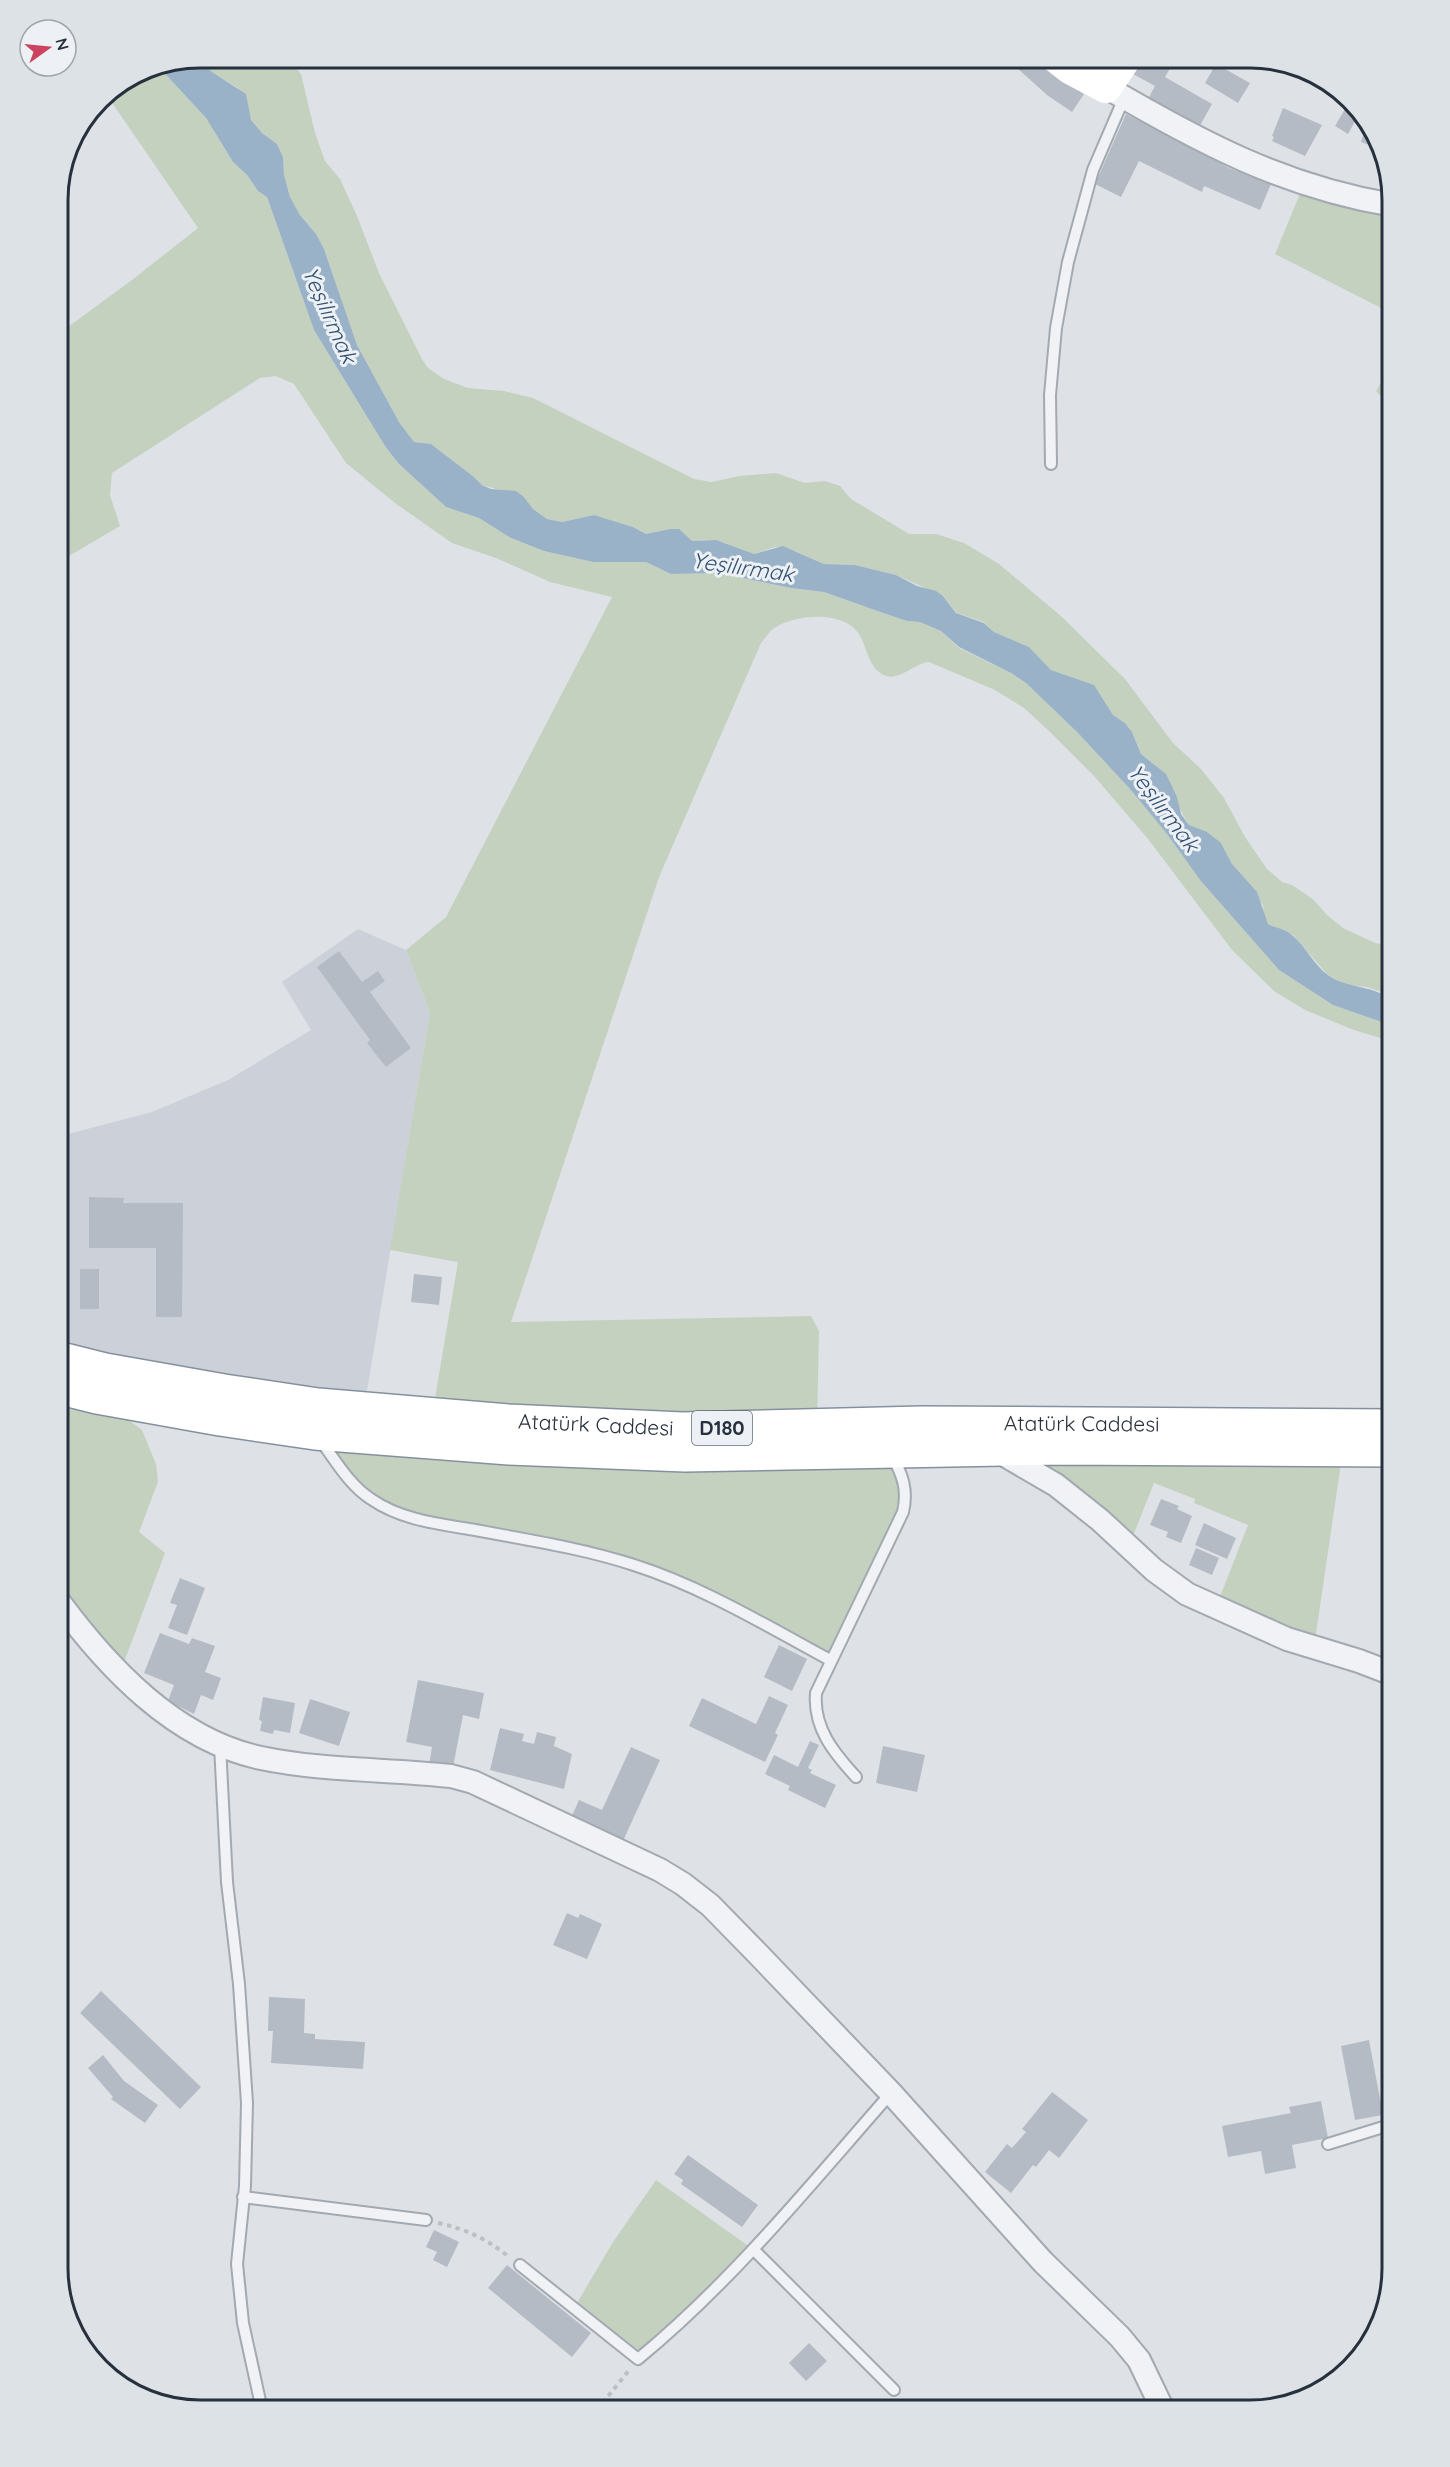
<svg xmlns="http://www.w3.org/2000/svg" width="1450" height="2467" viewBox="0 0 1450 2467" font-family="Quicksand,sans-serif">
  <rect width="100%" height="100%" fill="#dee2e7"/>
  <path fill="#ccd1d9" d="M358 929 406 950 430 1013 364 1409 69 1361 68 1134 152 1112 228 1080 311 1030 282 982Z"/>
  <path fill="#c4d1bf" d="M197 57H287L301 74 315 133 325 161 340 179 357 216 379 273 422 359 428 368 444 379 468 388 504 391 533 398 694 479 712 482 739 476 776 473 805 483 825 481 840 486 851 499 909 534H936L964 543 999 564 1062 617 1125 679 1173 743 1201 769 1224 798 1245 837 1267 869 1282 882 1292 885 1313 899 1327 915 1343 928 1375 943 1393 946V1001L1382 992 1367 987 1346 985 1327 974 1293 935 1268 924 1264 916 1263 905 1232 864 1221 843 1189 825 1154 764 1141 754 1132 732 1125 723 1113 715 1094 686 1051 670 1029 647 994 632 984 622 957 613 943 596 896 575 855 565 824 564 795 551 775 547 754 554 745 552 725 543 709 540 692 541 670 529 646 534 633 527 594 515 562 522 547 519 533 509 524 497 482 485 474 477 431 444 414 442 399 422 357 345 324 249 316 234 300 215 290 197 284 175 283 157 277 144 262 133 251 120 238 88 212 72Z
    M157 65 206 118 233 162 247 175 258 191 267 197 314 330 385 446 398 463 446 507 479 518 511 538 544 551 593 562H646L671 574 719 573 791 588 824 592 886 614 907 621 920 622 941 631 959 648 1011 673 1026 683 1078 733 1130 789 1167 834 1200 880 1279 970 1333 1005 1393 1026V1042L1354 1030 1305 1010 1274 991 1232 950 1148 839 1094 776 1048 730 1024 708 995 690 929 662C913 663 898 684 882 674 868 666 867 647 859 634 843 610 795 614 773 629 769 632 765 638 761 643L659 877 511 1322 811 1316 819 1331 817 1426 432 1416 458 1262 390 1250 430 1013 406 950 446 917 612 597 550 582 496 558 452 543 395 503 346 463 294 384 276 376 260 378 112 473 110 495 120 526 57 563V335L132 280 198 228 106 94 145 68Z
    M1304 184 1393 205V314L1275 254Z
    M1393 362V410L1376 391Z
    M57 1387 97 1397 142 1430 156 1464 158 1482 139 1532 165 1553 120 1673 57 1599Z
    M315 1433 888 1450 906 1497 830 1660 635 1565 428 1522 369 1498Z
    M995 1449 1343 1450 1314 1647 1216 1607 1248 1525 1194 1503 1195 1499 1154 1483 1129 1546Z
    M656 2180 754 2250 638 2359 574 2308 613 2242Z"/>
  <path fill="#99b2c7" d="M197 57 212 72 246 94 251 120 262 133 277 144 283 157 284 175 290 197 300 215 316 234 324 249 357 345 399 422 414 442 431 444 474 477 482 485 491 489 516 491 524 497 533 509 547 519 562 522 594 515 633 527 646 534 670 529H679L692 541 716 540 754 554 783 546 824 564 855 565 896 575 917 586 936 591 943 596 956 613 984 623 994 632 1029 647 1051 670 1094 685 1113 715 1125 723 1132 732 1141 754 1166 774 1177 797 1181 814 1189 825 1207 832 1221 843 1232 864 1257 892 1268 924C1276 928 1286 929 1293 936 1306 947 1314 965 1328 975 1349 990 1373 984 1393 1001V1026L1333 1005 1279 970 1200 880 1167 834 1130 789 1078 733 1026 683 1011 673 959 647 941 631 920 622 907 621 886 614 824 592 791 588 719 573 671 574 646 562H593L544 551 511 538 479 518 446 507 398 463 385 446 314 330 267 197 258 191 247 175 233 162 206 118 157 65Z"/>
  <path fill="#b5bbc4" d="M1005 57H1038L1062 79 1084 94 1072 112 1047 95Z
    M1143 57H1159L1172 65 1165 77 1212 104 1198 129 1148 99 1155 86 1133 74Z
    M1216 64 1250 83 1238 103 1205 83Z
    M1349 102 1359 114 1348 134 1335 126Z
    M1283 108 1322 125 1305 156 1272 141 1274 137 1272 136Z
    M1126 114 1229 168 1271 184 1260 210 1204 186 1202 192 1139 161 1121 197 1095 184Z
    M1367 123 1379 137 1381 149 1361 142Z
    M339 951 362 982 378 971 385 981 370 992 411 1048 386 1067 367 1043 370 1040 317 967Z
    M89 1197 124 1198 123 1203H183L182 1317H156V1248H89Z
    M80 1269H99V1309H80Z
    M414 1274 442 1277 439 1305 411 1302Z
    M1161 1499 1179 1506 1177 1509 1192 1516 1181 1543 1166 1537 1168 1532 1150 1525Z
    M1204 1523 1236 1538 1227 1559 1195 1545Z
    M1196 1548 1219 1558 1212 1575 1189 1565Z
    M180 1578 205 1588 187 1635 168 1628 177 1605 170 1603Z
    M160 1633 189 1644 192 1638 215 1646 205 1672 221 1678 213 1700 201 1695 194 1714 168 1701 174 1685 144 1673Z
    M779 1645 807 1659 792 1691 764 1677Z
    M418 1680 484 1693 479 1719 463 1715 453 1767 429 1765 432 1747 406 1742Z
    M769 1696 788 1705 775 1733 778 1735 765 1762 689 1726 702 1698 756 1724Z
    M263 1697 295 1703 290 1733 274 1730 273 1734 260 1731 262 1721 259 1720Z
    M310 1699 350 1712 339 1746 299 1733Z
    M500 1728 524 1734 522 1741 534 1744 537 1732 556 1737 554 1746 572 1754 564 1789 490 1770Z
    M810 1741 819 1745 808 1768 812 1770 810 1773 836 1785 825 1808 788 1790 790 1786 765 1774 774 1755 798 1767Z
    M883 1746 925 1755 917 1792 876 1783Z
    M631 1747 660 1760 623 1841 571 1818 579 1800 602 1810Z
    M567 1913 578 1918 580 1914 602 1924 587 1959 553 1945Z
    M101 1991 201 2087 180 2109 80 2013Z
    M269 1997 305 1999 304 2033 315 2034V2039L365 2042 363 2069 271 2063 273 2031H268Z
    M1369 2040 1383 2115 1355 2120 1341 2046Z
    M103 2055 124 2081 158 2105 145 2123 111 2099 113 2097 88 2068Z
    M1052 2092 1088 2120 1059 2158 1049 2150 1036 2167 1033 2165 1011 2193 985 2172 1007 2144 1012 2148 1026 2132 1022 2129Z
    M1321 2101 1328 2138 1292 2145 1296 2168 1265 2174 1261 2151 1228 2157 1222 2126 1291 2113 1289 2107Z
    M688 2155 758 2205 742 2227 681 2184 683 2180 674 2174Z
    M434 2230 459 2242 447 2267 433 2260 437 2252 426 2247Z
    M507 2265 591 2333 572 2357 488 2288Z
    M809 2343 827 2361 806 2381 789 2363Z"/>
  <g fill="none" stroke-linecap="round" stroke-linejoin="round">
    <defs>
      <path id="lane" d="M1051 464 1050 395 1056 328 1068 262 1093 170 1124 98
        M321 1441C335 1460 350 1486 371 1499 401 1520 439 1524 475 1530 528 1540 582 1548 634 1565 703 1587 767 1626 830 1660
        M220 1745 227 1882 239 1984 247 2103 245 2186 237 2264 243 2323 262 2410
        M856 1777C834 1753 813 1728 816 1693L903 1512C908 1491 903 1474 891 1455
        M1328 2144 1393 2124
        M243 2197 426 2220
        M754 2250 894 2390
        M520 2265 638 2359C733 2281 810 2185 891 2093"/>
      <path id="street" d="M1106 87C1200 142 1284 187 1393 205
        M996 1450 1056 1485 1100 1520 1154 1570 1187 1594 1287 1639 1359 1661 1393 1674
        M57 1599C107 1667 175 1740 261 1758 323 1771 388 1769 451 1776L473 1782 660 1870 683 1884 710 1905 757 1953 891 2093 1043 2262 1120 2337 1139 2360 1163 2410"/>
      <g id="highway">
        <path id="s1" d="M57 1358 105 1370 224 1391 318 1405 508 1421 682 1429 921 1423 1393 1426"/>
        <path d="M57 1387 97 1397 220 1419 315 1433 509 1448 685 1455 1063 1448 1393 1450"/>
      </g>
    </defs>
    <use href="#lane" stroke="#a3a9b1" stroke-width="14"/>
    <use href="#street" stroke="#a3a9b1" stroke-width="26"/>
    <use href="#highway" stroke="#85909e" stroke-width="36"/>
    <path stroke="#bcc0c6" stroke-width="4" stroke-dasharray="4.5 4.5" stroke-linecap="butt" d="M438 2223C466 2229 487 2239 509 2257
      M903 2400 913 2410
      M597 2410 630 2369"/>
    <use href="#lane" stroke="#f0f2f6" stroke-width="10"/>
    <use href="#street" stroke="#f0f2f6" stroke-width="22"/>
    <path stroke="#fff" stroke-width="32" d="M1056 57 1070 68 1106 87 1126 57"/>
    <use href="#highway" stroke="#fff" stroke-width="33"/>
  </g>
  <g text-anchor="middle" stroke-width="6" stroke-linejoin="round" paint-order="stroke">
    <rect fill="#edf1f5" stroke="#626b75" stroke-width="1.5" x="692" y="1411" width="60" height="34" rx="4.5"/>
    <g font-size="20" font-weight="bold" fill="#27313e">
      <text x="722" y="1435">D180</text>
    </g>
    <g font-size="21" fill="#27313e" stroke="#edf1f5">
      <text dy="7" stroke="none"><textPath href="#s1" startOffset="1030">Atatürk Caddesi</textPath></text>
      <text dy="7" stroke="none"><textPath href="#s1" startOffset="544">Atatürk Caddesi</textPath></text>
    </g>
    <g font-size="22" font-style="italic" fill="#325171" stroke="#edf1f5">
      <text transform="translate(330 315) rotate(66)" y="8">Yeşilırmak</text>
      <text transform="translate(743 567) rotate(8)" y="8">Yeşilırmak</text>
      <text transform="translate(1164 808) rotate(53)" y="8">Yeşilırmak</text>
    </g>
  </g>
  <path d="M0 0H1450V2467H0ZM200 68H1250A132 132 0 0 1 1382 200V2268A132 132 0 0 1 1250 2400H200A132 132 0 0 1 68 2268V200A132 132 0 0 1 200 68Z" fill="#dde2e6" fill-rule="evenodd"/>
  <path fill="none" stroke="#27313e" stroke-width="3" d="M200 68H1250A132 132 0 0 1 1382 200V2268A132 132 0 0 1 1250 2400H200A132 132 0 0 1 68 2268V200A132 132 0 0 1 200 68Z"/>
  <g transform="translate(48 48) rotate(75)"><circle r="28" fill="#edf1f5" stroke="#9ea4ac" stroke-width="1.5"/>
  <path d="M0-4.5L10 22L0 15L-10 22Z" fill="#cc435f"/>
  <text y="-9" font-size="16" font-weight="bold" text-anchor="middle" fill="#27313e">N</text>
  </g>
</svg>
